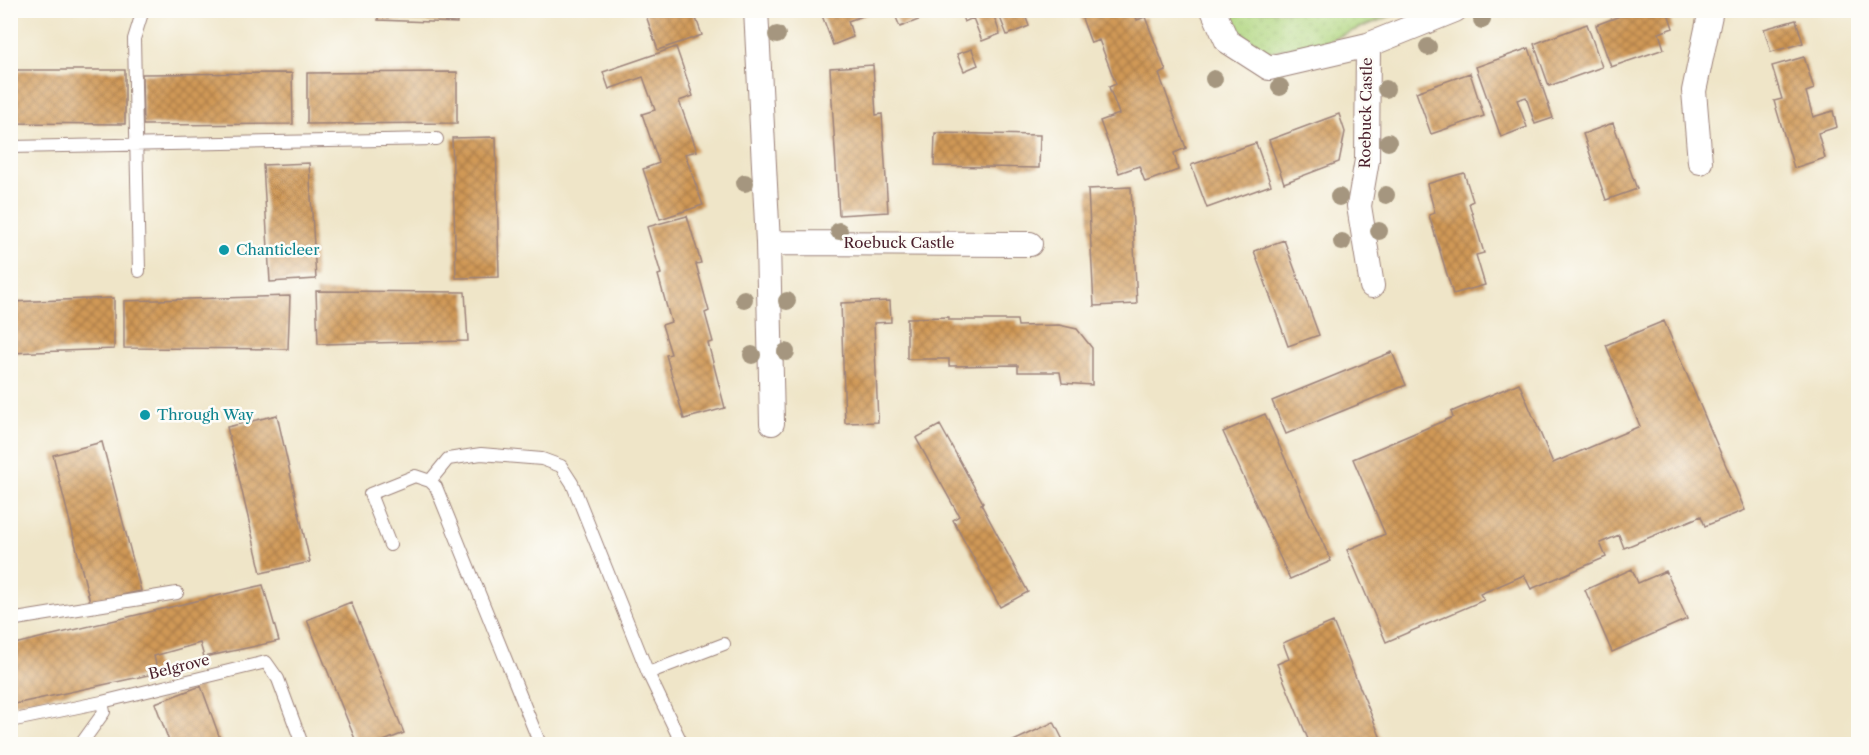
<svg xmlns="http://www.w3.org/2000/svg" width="1869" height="755" viewBox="0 0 1869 755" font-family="'Libre Caslon Text',serif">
  <defs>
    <pattern id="grass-dots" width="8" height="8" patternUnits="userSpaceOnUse" patternTransform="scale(1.5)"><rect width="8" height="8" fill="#b0d680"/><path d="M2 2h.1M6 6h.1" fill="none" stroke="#99b76f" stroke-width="1.8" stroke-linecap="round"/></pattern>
    <pattern id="building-cross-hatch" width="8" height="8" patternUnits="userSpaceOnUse" patternTransform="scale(1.5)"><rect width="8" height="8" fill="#d09957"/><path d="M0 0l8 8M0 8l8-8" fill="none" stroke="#ab7c48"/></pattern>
  </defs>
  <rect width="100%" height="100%" fill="#fdfcf7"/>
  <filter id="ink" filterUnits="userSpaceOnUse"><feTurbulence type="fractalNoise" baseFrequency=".0167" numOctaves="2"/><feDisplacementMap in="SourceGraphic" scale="12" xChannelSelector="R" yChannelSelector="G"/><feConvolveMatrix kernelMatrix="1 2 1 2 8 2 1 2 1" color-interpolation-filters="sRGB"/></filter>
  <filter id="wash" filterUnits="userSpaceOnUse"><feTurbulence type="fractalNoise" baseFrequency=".008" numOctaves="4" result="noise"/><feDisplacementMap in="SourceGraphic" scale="24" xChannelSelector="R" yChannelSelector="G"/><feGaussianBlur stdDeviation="1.35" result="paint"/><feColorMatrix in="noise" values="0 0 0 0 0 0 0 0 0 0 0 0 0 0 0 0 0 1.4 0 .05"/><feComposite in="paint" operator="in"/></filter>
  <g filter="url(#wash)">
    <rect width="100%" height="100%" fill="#efe5c8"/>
    <path fill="url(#grass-dots)" stroke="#7d7a56" stroke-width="1.5" d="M1232 11H1403L1327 41 1266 52 1233 27Z"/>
    <g id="blocks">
      <path fill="url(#building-cross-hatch)" d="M378 10H457V23L378 20Z
        M644 10H693L702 35 658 50Z
        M820 10H877V11L848 21 853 37 833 45Z
        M893 10H942V11L900 27Z
        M960 10H992L1000 34 982 41 973 18 964 22Z
        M997 10H1023L1029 26 1007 35Z
        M1079 10H1134L1137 20 1145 17 1166 71 1159 74 1186 148 1174 153 1178 170 1145 182 1139 166 1119 173 1100 121 1119 114 1109 87 1116 84 1099 40 1091 43Z
        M1636 10H1667L1673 28 1659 33 1664 49 1611 67 1596 25Z
        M1774 10H1788L1789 11 1775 15Z
        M1796 20 1803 43 1771 52 1764 29Z
        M1587 24 1602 67 1549 86 1534 44Z
        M676 47 693 96 679 101 697 151 685 154 703 205 660 219 643 169 659 163 642 114 655 110 643 77 609 89 603 72Z
        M1529 48 1553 118 1535 124 1526 97 1517 100 1527 127 1501 137 1476 67Z
        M972 49 978 65 964 71 957 54Z
        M1804 57 1814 89 1806 92 1813 117 1833 111 1837 127 1818 133 1825 158 1794 168 1774 101 1782 99 1772 66Z
        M873 65 876 115 882 114 888 212 839 215 830 68Z
        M10 70H125V124L10 123Z
        M457 72V123L307 124V73Z
        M292 73 293 124 143 125 142 74Z
        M1470 73 1484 116 1431 134 1416 92Z
        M1339 114 1345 132 1339 162 1284 183 1269 140Z
        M1613 123 1637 189 1606 200 1583 134Z
        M935 133 1040 135 1039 168 934 166Z
        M496 137 499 277 456 278 452 138Z
        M1256 143 1271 185 1207 208 1191 165Z
        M309 163 316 279 270 282 263 165Z
        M1464 173 1473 201 1469 203 1484 253 1476 255 1485 285 1453 294 1429 215 1435 213 1427 184Z
        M1131 187 1137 304 1094 306 1088 189Z
        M687 216 701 263 696 264 709 311 705 313 713 342 708 343 725 408 684 419 666 355 671 354 662 325 671 322 658 275 661 274 647 227Z
        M1284 240 1319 335 1288 346 1254 251Z
        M316 291 465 292 468 341 318 344Z
        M290 296 288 349 124 348V301Z
        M114 298V349L10 353V302Z
        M890 301 891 322 874 323 878 422 845 423 841 303Z
        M949 317V320H1017L1018 326 1059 325 1077 329 1092 348V385L1062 383 1060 372H1018V365L949 366V359H907V318Z
        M1664 321 1745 510 1705 526 1701 516 1624 548 1619 535 1600 543 1606 557 1531 589 1524 575 1480 594 1484 600 1386 642 1347 550 1385 534 1353 459 1453 417 1451 412 1519 383 1553 463 1640 426 1606 345Z
        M1392 352 1406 385 1286 434 1272 401Z
        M1265 414 1331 561 1290 579 1223 432Z
        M277 415 310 562 261 573 227 427Z
        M940 425 983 503 981 504 1028 592 1000 607 953 520 959 516 916 438Z
        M102 442 141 591 90 602 53 455Z
        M1632 569 1638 583 1666 571 1687 619 1612 652 1585 590Z
        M263 585 279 641 204 657 200 643 154 656 158 673 10 705V645Z
        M351 602 404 733 376 744H357L307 620Z
        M1333 622 1382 741 1372 744H1310L1277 664 1289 659 1283 643Z
        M201 686 222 744H170L155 703Z
        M1054 722 1065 744H1007Z"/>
    </g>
  </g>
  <g filter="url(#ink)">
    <use href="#blocks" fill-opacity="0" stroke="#9c827a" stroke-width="1.5"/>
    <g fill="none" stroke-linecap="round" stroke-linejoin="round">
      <defs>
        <path id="lane" d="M10 147 437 139
          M139 271 134 39 143 10
          M430 481 448 459 481 454 542 459 561 466 572 483 648 673 682 744
          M390 545 370 494 415 476 430 481 436 487 540 744
          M10 620 177 593
          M648 673 724 644
          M10 721 102 702 266 662 278 679 302 744
          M81 744 104 712 102 702"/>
        <path id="street" d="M756 10 768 243 772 423
          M1213 10 1227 41 1269 68 1368 45 1455 10
          M1368 45 1367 160 1359 206 1372 286
          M1700 162 1694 91 1711 10
          M768 243 1030 244"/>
      </defs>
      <use href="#lane" stroke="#9c827a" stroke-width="14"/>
      <use href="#street" stroke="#9c827a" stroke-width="26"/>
      <use href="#lane" stroke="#fff" stroke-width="12"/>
      <use href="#street" stroke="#fff" stroke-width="24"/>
    </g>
    <g fill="#a5967f">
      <circle cx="1482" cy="20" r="9"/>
      <circle cx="777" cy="35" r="9"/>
      <circle cx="1428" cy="47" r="9"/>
      <circle cx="1214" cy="79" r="9"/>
      <circle cx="1280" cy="87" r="9"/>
      <circle cx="1386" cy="89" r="9"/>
      <circle cx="1388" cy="142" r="9"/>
      <circle cx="745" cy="183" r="9"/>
      <circle cx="1386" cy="195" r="9"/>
      <circle cx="1339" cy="197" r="9"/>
      <circle cx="839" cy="231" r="9"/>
      <circle cx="1379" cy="231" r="9"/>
      <circle cx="1342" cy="242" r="9"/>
      <circle cx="744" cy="299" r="9"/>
      <circle cx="787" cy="301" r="9"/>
      <circle cx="786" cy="352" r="9"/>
      <circle cx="752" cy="355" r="9"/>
    </g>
  </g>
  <g fill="#0f9aa8" stroke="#fdfcf7" stroke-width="2">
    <circle cx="224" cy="250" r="6"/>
    <circle cx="145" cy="415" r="6"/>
  </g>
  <g text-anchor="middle" stroke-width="5" stroke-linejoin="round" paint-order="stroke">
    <g font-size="15" fill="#4a1f2b" stroke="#fdfcf7">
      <text transform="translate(1366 113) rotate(-89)" y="5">Roebuck Castle</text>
      <text x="899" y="248">Roebuck Castle</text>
      <text transform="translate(179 667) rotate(-14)" y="5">Belgrove</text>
    </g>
    <g font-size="15" fill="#0d838f" stroke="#fdfcf7" text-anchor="start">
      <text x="236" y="255">Chanticleer</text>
      <text x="157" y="420">Through Way</text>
    </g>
  </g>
  <rect width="1869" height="755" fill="none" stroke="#fdfcf7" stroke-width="36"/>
</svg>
